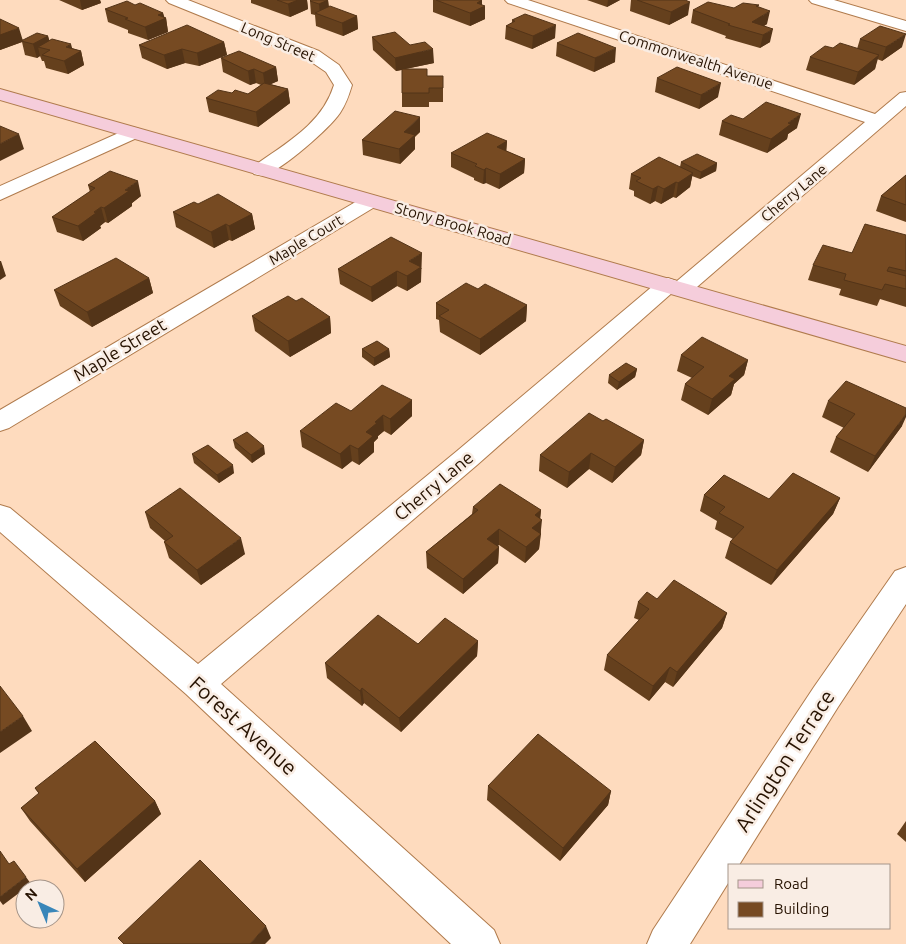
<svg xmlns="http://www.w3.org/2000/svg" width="906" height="944" viewBox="0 0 906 944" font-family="Ubuntu,sans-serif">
  <rect width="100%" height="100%" fill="#fedbbe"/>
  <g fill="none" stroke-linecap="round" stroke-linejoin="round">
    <defs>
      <path id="street" d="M166 0H188L319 51 339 65 352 85C349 95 346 104 340 113 329 129 283 169 265 175 261 176 258 175 254 174L251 170 254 166C286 143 322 124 334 85L326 72 307 59 169 3Z
        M505 0H528L875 114 900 93 906 92V106L690 293 682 295 673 292 477 465 221 684 494 930 500 944H451L186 694 0 532V505L10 508 198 664 457 451 660 280 668 278 677 281 865 122 508 3Z
        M809 0H834L906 21V31L812 3Z
        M132 127 139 129 141 133 139 137 0 200V186Z
        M371 195 378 197 381 201 378 205 9 428 0 431V410L364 197Z
        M906 567V604L838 707 739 865H730V880L690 944H647L653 930 814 687 895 571Z"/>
      <path id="secondary" d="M0 89 906 346V362L0 100Z"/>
    </defs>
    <use href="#street" stroke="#b07b4d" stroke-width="2"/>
    <use href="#secondary" stroke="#b07b4d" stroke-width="2"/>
    <use href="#street" fill="#fff" fill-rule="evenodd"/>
    <use href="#secondary" fill="#f5cddb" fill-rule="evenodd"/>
  </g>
  <path fill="#65401d" d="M59 0H100L101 3 82 10Z
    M251 0H307L308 9 290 17 251 3Z
    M328 0 329 7 357 16 358 29 343 36 316 26 315 15 311 14 310 1Z
    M433 0H481L485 19 470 26 433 12Z
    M587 0H620L607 7Z
    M631 0H685L688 15 669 25 630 11Z
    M135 5 163 13 164 18H166L168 32 148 40 128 33V30L108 22 105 9Z
    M759 5 758 7 767 24 764 26 770 42 760 48 725 38 726 36 691 23 693 10 734 8Z
    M0 19 23 40 48 36 49 41 81 51 84 65 68 74 46 68 44 61H42L40 56 37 58 25 55 22 42 0 50Z
    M512 20 555 38 532 49 505 39 506 26 512 23Z
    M372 37 410 45 434 63 405 69 427 76H443V102H429V107H402V70L396 71 373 50Z
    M860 39 902 47 882 61 877 59 875 69 854 85 806 70 810 57 833 48 857 49Z
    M224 42 227 55 199 66 185 63 167 69 142 58 139 45Z
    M557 43 615 62 594 72 556 56Z
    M221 58 276 67 278 81 270 84 288 89 290 103 258 127 209 112 206 98 232 93 248 94 261 85 256 83 250 85 223 72Z
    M657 78 718 97 699 109 655 92Z
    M743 119 797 128 788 134 787 139 767 153 719 135 722 121Z
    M420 132 415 137V149L400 164 363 155 362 140Z
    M507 141 506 151 525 159 524 173 499 189 486 183 483 184 474 180V178L451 167V153Z
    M681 162 717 163 716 171 700 179 692 176 690 187 676 198 673 197 661 204 655 201 650 204 634 196V191L629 189 631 174 680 167Z
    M906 175V222L876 211 881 196Z
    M88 185 141 196 132 203V206L108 223 105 222 100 226 101 228 83 241 57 232 52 217 90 192Z
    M198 204 252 214 255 229 232 241 229 240 214 248 176 227 173 212Z
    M906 235V307L880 299 877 306 839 295 841 289 808 280 813 265Z
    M422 268 421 269V282L407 291 397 286 372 302 340 284 338 269Z
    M149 278 153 293 92 327 60 306 54 290Z
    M478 289 527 305 526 321 480 355 440 332 439 320 436 319V303Z
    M296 301 330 317 331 333 290 357 255 331 252 316Z
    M362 349H389L390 357 374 366 362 357Z
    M681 355 748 360 744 375 734 384 731 395 708 415 681 400 685 384 692 378 677 371Z
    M637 369 635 377 617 390 608 383 609 375Z
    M412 400V416L391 435 384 431 378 436V438L374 442V452L359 465 352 461 342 469 302 447 300 431 351 411Z
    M828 401 902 426 868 472 830 452 836 437 844 428 822 417Z
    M603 421 644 440 641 455 612 483 589 469 567 488 539 471 540 455Z
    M233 440 265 454 252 463 235 448Z
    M192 454 234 473 219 483 194 463Z
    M704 495 769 499 840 498 833 514 771 585 725 558 730 542 733 539 715 529 717 521 700 511Z
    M473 507 541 510 540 518 541 534 539 549 525 563 499 545 497 546 499 547 498 563 463 594 427 568 426 552 472 514Z
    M145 512 245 554 201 585 169 558 164 542 165 541 150 528Z
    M657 599 727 613 722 628 673 687 665 682 649 701 604 670 607 655 639 620 634 618 638 602Z
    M478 641 477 656 401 732 364 703 362 706 327 678 325 663 418 644Z
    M488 786 611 791 608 805 560 861 487 800Z
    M35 788 155 801 161 814 85 882 30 821 21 808 39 794Z
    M906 821V842L897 834Z"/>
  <path fill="#533418" d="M80 0H100L101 3 82 10Z
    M298 0H307L308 9 290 17 288 4Z
    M328 0 329 13 320 15 319 4Z
    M482 0V7L485 6V19L470 26V13L477 3Z
    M608 0H620L607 7Z
    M690 2 688 15 669 25 671 12Z
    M770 11 767 24 754 32 752 22Z
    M163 13 165 19 166 18 168 32 148 40 145 27 158 15Z
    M357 16 358 29 343 36 342 23Z
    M556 25 555 38 532 49 533 36Z
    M19 28 23 41H21L22 42 0 50V35Z
    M773 29 770 42 760 48 763 35Z
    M906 34 902 47 882 61 886 47Z
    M48 36 52 49 38 47 40 56 37 58 33 44Z
    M224 42 227 55 199 66 197 53Z
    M71 44 74 55 81 51 84 65 68 74 64 61 66 47Z
    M616 48 615 62 594 72 595 58Z
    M182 49 185 63 167 69 164 55Z
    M433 49 434 63 396 71 395 58Z
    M879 55 875 69 854 85 858 72Z
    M276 67 278 81 265 87 263 73Z
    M254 69 256 83 250 85 248 71Z
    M721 83 718 97 699 109 701 95Z
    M288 89 290 103 258 127 256 112Z
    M801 114 797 128 788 134 787 139 767 153 771 139 788 123Z
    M420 117V132L415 136V149L400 164 399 149 404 132Z
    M19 134 24 149 0 161V144Z
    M507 141 506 156 497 147Z
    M525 159 524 173 499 189 500 174Z
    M717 163 716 171 700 179 701 172Z
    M486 168V183L483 184 484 170Z
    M693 173 690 187 676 198 678 183Z
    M138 181 141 196 132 203V206L108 223 104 208 125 190Z
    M676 182 673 197 661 204 664 189Z
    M658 186 655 201 650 204 653 189Z
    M101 207 105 222 100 226 101 228 83 241 78 226Z
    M252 214 255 229 232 241 229 226Z
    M226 224 229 240 214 248 211 232Z
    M422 253 421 282 407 291V276L409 261Z
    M0 261H1L6 276 0 280Z
    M397 271V286L372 302 371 287Z
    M149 278 153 293 92 327 87 312Z
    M527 305 526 321 480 355V339Z
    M330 317 331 333 290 357 288 341Z
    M389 349 390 357 374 366V358Z
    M748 360 744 375 734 384 731 395 708 415 712 399 729 376Z
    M637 369 635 377 617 390 619 382Z
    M412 400V416L391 435 390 419Z
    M906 414V417L902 426 868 472 875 456Z
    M383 415 384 431 378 436V438L374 442V452L359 465 358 449 366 432 375 422Z
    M644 440 641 455 612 483 615 467Z
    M350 445 352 461 342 469 340 454Z
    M264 446 265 454 252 463 251 455Z
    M591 453 589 469 567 488 569 472Z
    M233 465 234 473 219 483 217 475Z
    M840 498 833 514 771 585 777 570Z
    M541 510 540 521 542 520 539 549 525 563 526 547 535 515Z
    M499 529V545L487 555V539Z
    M241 538 245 554 201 585 197 570Z
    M499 547 498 563 463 594V579Z
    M727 613 722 628 673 687 677 672Z
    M478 641 477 656 401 732 399 718Z
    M670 667 665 682 649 701 653 686Z
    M362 688 364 703 362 706 360 691Z
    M23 716 32 731 0 753V732Z
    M611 791 608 805 560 861 563 848Z
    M155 801 161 814 85 882 77 869Z
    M26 877 31 884 3 905 0 901V897Z
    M266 926 271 938 265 944H250Z"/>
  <path fill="#764a22" stroke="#533418" d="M277 0H298L288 4Z
    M311 0H328L319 4 310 1Z
    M436 0H482L477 3 485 6 470 13Z
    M637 0H685L690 2 671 12Z
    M127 1 135 5 140 3 163 13 158 15 166 18 145 27 125 19 128 18 105 9Z
    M708 2 734 8 743 3 759 5 756 6 770 11 752 22 773 29 763 35 728 25 730 24 693 10Z
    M330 6 357 16 342 23 315 13Z
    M525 14 556 25 533 36 506 26 515 21 512 20Z
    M0 19 19 28 0 35Z
    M187 25 224 42 197 53 182 49 164 55 139 45Z
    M880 26 906 34 886 47 860 39Z
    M395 32 410 45 425 42 433 49 395 58 372 37Z
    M37 33 48 36 33 44 21 41Z
    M578 33 616 48 595 58 557 43Z
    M52 39 71 44 66 47 81 51 64 61 42 55 50 50 38 47Z
    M840 43 879 55 858 72 810 57 825 46 833 48Z
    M239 51 276 67 263 73 254 69 248 71 221 58Z
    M677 67 721 83 701 95 657 78Z
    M402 69H427V76H443V88H429V93H402Z
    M264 83 288 89 256 112 206 98 218 90 232 93 235 90 248 94Z
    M766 102 801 114 788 123 791 124 771 139 722 121 731 115 743 119Z
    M395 111 420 117 404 132 415 135 399 149 362 140Z
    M0 126 19 134 0 144Z
    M487 133 507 141 497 147 525 159 500 174 486 168 484 170 475 166 477 164 451 153Z
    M697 154 717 163 701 172 681 162Z
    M659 157 693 173 678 183 676 182 664 189 658 186 653 189 636 181 641 178 631 174Z
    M110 171 138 181 125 190 129 191 104 208 101 207 94 212 96 213 78 226 52 217 95 188 88 185Z
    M906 175V205L881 196Z
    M218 194 252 214 229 226 226 224 211 232 173 212 194 202 198 204Z
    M865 224 906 235V271L889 267 887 271 906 276V289L885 284 882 290 844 280 846 274 813 265 823 245 852 253Z
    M391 237 422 253 409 261 421 267 407 276 397 271 371 287 338 269Z
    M116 258 149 278 87 312 54 290Z
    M466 283 478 289 485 284 527 305 480 339 439 316 449 310 436 303Z
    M288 296 296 301 302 298 330 317 288 341 252 316Z
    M702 337 748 360 729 376 735 379 712 399 685 384 704 367 681 355Z
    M377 341 389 349 374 358 362 349Z
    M626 363 637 369 619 382 609 375Z
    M846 381 906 408V414L875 456 836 437 855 414 828 401Z
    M382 385 412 400 390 419 383 415 375 422 377 423 366 432 373 436 358 449 350 445 340 454 300 431 336 403 351 411Z
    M589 413 603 421 606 419 644 440 615 467 591 453 569 472 540 455Z
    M247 432 264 446 251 455 233 440Z
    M208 445 233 465 217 475 192 454Z
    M793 473 840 498 777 570 730 542 744 527 719 513 725 507 704 495 724 475 769 499Z
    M500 484 541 510 535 515 542 520 532 528 541 534 526 547 499 529 487 539 499 547 463 579 426 552 478 510 473 507Z
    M180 488 241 538 197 570 164 542 173 536 145 512Z
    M674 580 727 613 677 672 670 667 653 686 607 655 649 609 638 602 647 592 657 599Z
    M378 615 418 644 445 618 478 641 399 718 362 688 360 691 325 663Z
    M0 686 23 716 0 732Z
    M538 734 611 791 563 848 488 786Z
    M95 741 155 801 77 869 21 808 39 793 35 788Z
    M0 851 9 864 14 861 26 877 0 897Z
    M200 860 266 926 250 944H124L118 938Z"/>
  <g text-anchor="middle" stroke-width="5" stroke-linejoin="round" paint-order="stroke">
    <g font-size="15" fill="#261201" stroke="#f9ede4">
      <text transform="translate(278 42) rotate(23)" y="5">Long Street</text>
      <text transform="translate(696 60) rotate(18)" y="5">Commonwealth Avenue</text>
      <text transform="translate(794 193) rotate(-40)" y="5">Cherry Lane</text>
      <text transform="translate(453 224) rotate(16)" y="5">Stony Brook Road</text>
      <text transform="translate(306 240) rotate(-31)" y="5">Maple Court</text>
    </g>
    <g font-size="18" fill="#261201" stroke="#f9ede4">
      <text transform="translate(120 350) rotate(-31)" y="6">Maple Street</text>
      <text transform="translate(434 486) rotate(-40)" y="6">Cherry Lane</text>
    </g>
    <g font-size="21" fill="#261201" stroke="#f9ede4">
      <text transform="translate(243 726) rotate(42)" y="7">Forest Avenue</text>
      <text transform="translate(785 761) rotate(-57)" y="7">Arlington Terrace</text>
    </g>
  </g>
  <rect x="728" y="864" width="162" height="65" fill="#f9ede4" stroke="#a59589"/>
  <rect x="738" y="880" width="25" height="8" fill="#f5cddb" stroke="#a59589"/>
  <text x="774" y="889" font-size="15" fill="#261201">Road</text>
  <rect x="738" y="902" width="25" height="15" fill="#764a22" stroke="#a59589"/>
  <text x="774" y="914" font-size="15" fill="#261201">Building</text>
  <g transform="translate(40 904) rotate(316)"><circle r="24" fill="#f9ede4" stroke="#a59589"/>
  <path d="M0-4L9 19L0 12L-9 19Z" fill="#3986b9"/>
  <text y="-8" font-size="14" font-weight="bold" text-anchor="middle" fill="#261201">N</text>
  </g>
</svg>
